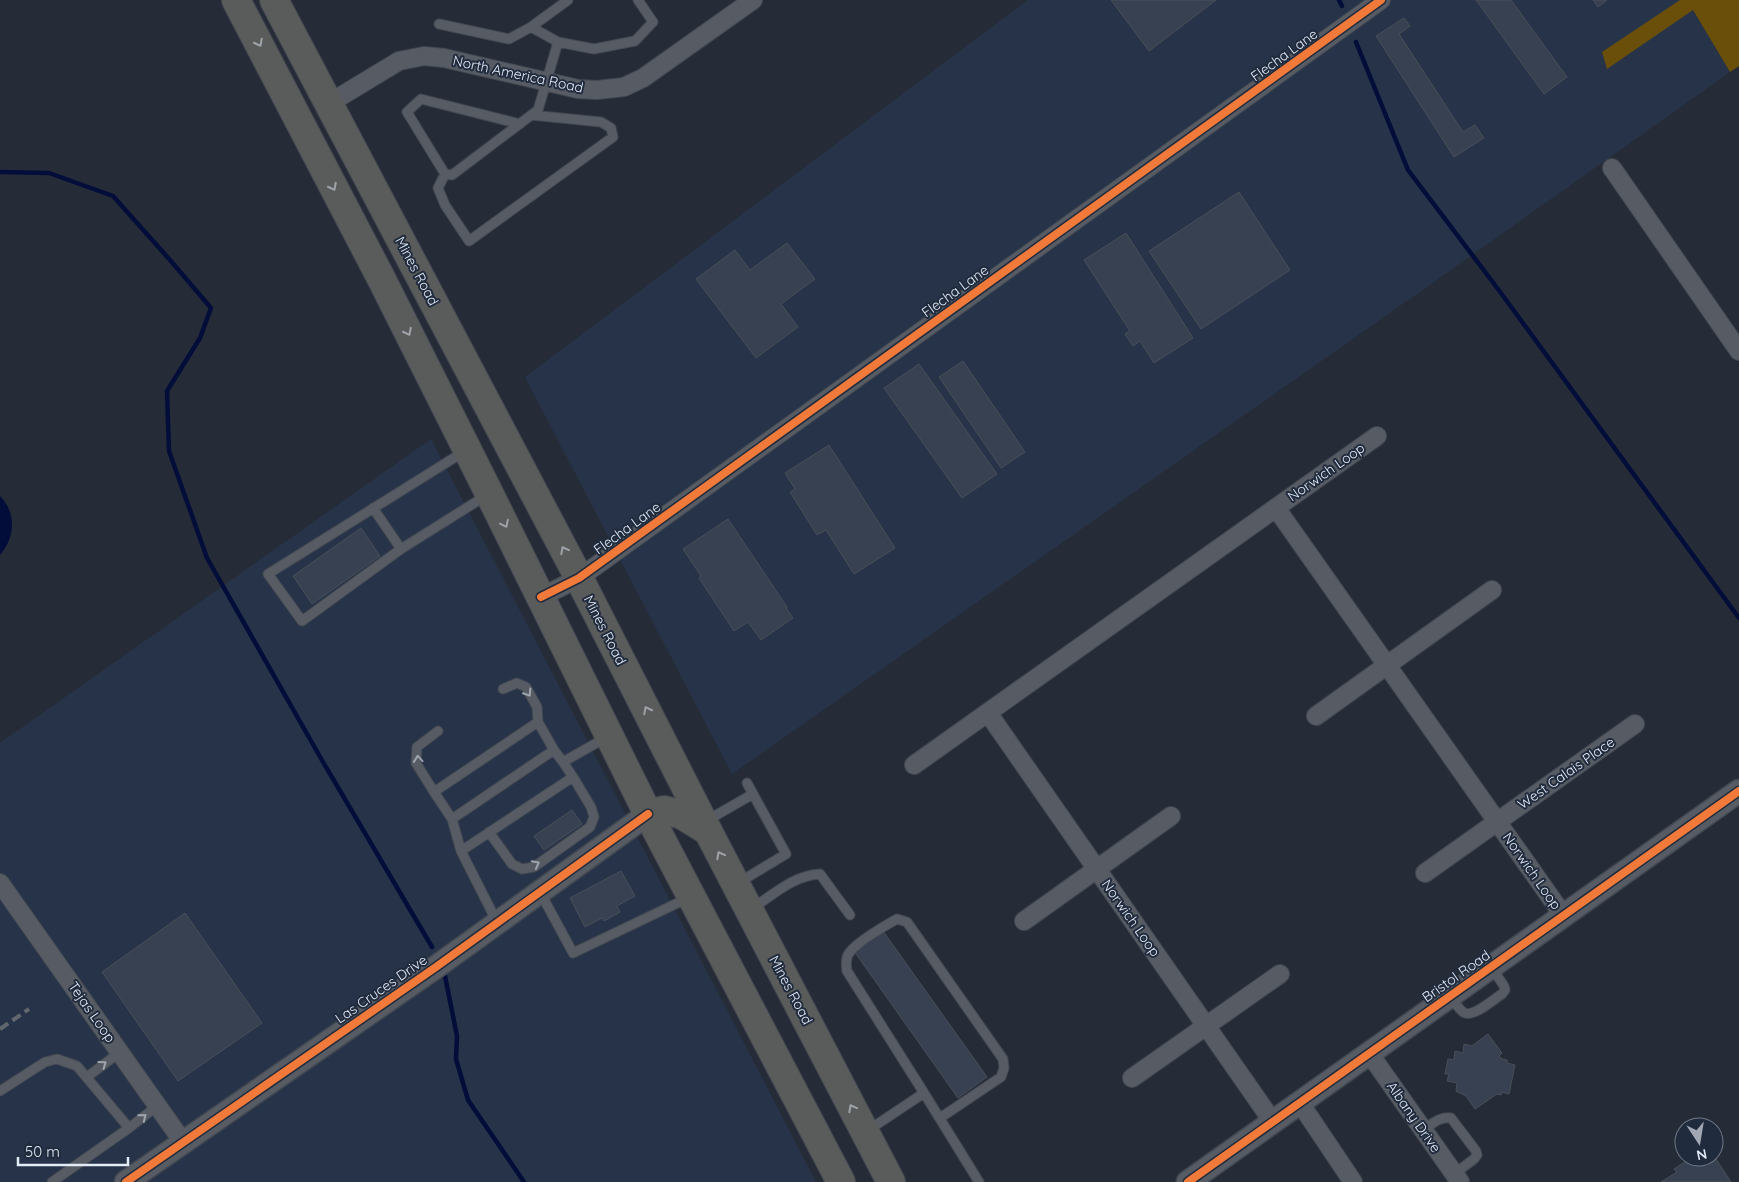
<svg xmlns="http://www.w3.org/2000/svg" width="1739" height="1182" viewBox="0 0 1739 1182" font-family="Quicksand,sans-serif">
  <rect width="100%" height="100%" fill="#262c37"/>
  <path fill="#263349" d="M1028 0H1687L1730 72 1434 282 732 774 525 377Z
    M431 439 816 1182H0V743Z"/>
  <path fill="#694f0a" d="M1680 0H1739V66L1730 72 1693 10 1607 69 1602 52Z"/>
  <path fill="#030d3a" d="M0 496C17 513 15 538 0 555Z"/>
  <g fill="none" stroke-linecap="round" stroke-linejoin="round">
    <path stroke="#030d3a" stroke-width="4.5" d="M1339 0 1342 6
      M1356 42 1408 170 1498 289 1739 618
      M0 172 49 173 113 196 170 260 211 308 200 338 167 391 169 451 207 558 323 762 432 947
      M445 976 457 1036 456 1059 468 1100 524 1182"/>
  </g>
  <path fill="#374152" stroke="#4a4f58" d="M1111 0H1216L1149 51Z
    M1476 0H1511L1567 77 1544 94Z
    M1593 0H1607L1598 7Z
    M1404 18 1410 26 1399 34 1463 132 1475 125 1484 138 1454 157 1376 36Z
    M1239 192 1290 270 1201 329 1149 251Z
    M1126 233 1193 338 1154 363 1140 341 1133 346 1125 334 1130 331 1084 260Z
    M787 243 815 279 781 304 798 327 756 358 696 279 735 250 750 270Z
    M963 361 1025 452 1001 468 939 377Z
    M919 364 997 474 962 498 884 388Z
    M829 445 895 548 854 574 826 530 817 535 790 492 795 489 785 473Z
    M728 519 787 607 786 608 793 618 761 640 748 622 734 631 699 578 701 576 683 549Z
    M361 528 380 556 312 604 293 576Z
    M572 810 582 824 544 850 534 836Z
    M621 871 635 896 617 906 620 912 604 921 602 918 585 927 570 898Z
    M185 913 262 1023 178 1081 102 972Z
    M883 931 987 1077 958 1098 854 951Z
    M1488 1034 1502 1053 1499 1056 1502 1059 1507 1060V1063L1515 1065 1509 1094 1502 1092 1501 1095 1497 1094 1475 1109 1466 1096 1456 1091 1457 1083 1447 1081 1449 1074H1445L1448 1059 1454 1060 1455 1051 1463 1053 1464 1044 1472 1046Z
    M1714 1156 1731 1182H1661L1677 1172 1674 1169 1693 1157Z"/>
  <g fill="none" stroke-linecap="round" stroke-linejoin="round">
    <defs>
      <path id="service" d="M439 24 509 39 531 27 558 42
        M531 27 568 0
        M520 124 421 99 407 112 445 174 452 175 538 110 558 42 594 49 635 41 653 22 638 0
        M445 174 438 188 445 205 469 241 613 137 611 128 601 122 531 115
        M465 451 268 574 302 621 401 549 487 495
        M373 508 401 549
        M503 689 517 683 526 687 537 707 538 722 554 750 563 762
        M538 722 434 792 452 819 554 750
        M747 783 753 794
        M434 792 416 763 417 747 438 731
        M452 819 461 851
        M706 821 753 794 786 854 738 883
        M489 832 512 864 522 869 534 867 590 827 594 817 591 807 573 777
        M540 892 573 953 688 898
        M751 909C773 895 794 875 820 874L850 915
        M497 922 461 851 573 777 563 762 607 737
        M1450 996C1454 1001 1458 1008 1463 1012 1472 1019 1494 999 1502 994L1505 990 1504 986 1492 968
        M87 1077 120 1052
        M0 1091 45 1062 57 1059 77 1066 129 1128 52 1182
        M924 1093 979 1182
        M129 1128 157 1106
        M1423 1130C1432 1124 1440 1116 1451 1118L1476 1151 1477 1155 1474 1159 1454 1174
        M867 1131 924 1093 847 971C846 965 845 957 850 952 857 942 886 925 897 919L907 922 1003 1059 1004 1068 1001 1077 940 1118"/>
      <path id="minor" d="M328 104 399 61 424 56 444 58 578 89 597 90 624 87 643 78 753 0
        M1612 168 1739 351
        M1276 508 1563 915
        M541 597 579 578 1381 0
        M988 713 1273 1122
        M1316 716 1492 590
        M914 765 1377 436
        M1425 873 1635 724
        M0 883 183 1142
        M1024 921 1171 816
        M1369 1053 1460 1182
        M1132 1078 1280 974
        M1300 1103 1353 1182"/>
      <path id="tertiary" d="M126 1182 436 967 648 814
        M1188 1182 1739 791"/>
      <path id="primary" d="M236 0 382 280 489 493 648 814 841 1182
        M274 0 579 578 708 831 891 1182
        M648 814 664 810 682 815 708 831"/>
    </defs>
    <use href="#service" stroke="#424851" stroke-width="11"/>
    <use href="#minor" stroke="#424851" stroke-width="20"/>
    <use href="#tertiary" stroke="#424851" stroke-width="25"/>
    <use href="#primary" stroke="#424851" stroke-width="30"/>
    <use href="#service" stroke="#575c64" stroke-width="9"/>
    <use href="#minor" stroke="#575c64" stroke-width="18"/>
    <use href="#tertiary" stroke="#575c64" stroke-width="22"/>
    <use href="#primary" stroke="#5a5b5b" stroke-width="28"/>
    <path stroke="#62676e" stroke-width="4" stroke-dasharray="10 5" stroke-linecap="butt" d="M0 1029 29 1009"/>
    <defs>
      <path id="cycleway" d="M541 597 579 578 1381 0
        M126 1182 436 967 648 814
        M1188 1182 1739 791"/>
    </defs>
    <use href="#cycleway" stroke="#202b3d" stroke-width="11"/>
    <use href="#cycleway" stroke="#f17a3a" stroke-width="8"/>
  </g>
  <defs><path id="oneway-chevron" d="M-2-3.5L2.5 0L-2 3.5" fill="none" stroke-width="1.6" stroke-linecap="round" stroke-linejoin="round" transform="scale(1.25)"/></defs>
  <g stroke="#9ea3a9">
    <use href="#oneway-chevron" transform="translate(259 43) rotate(63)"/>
    <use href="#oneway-chevron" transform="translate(333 187) rotate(63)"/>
    <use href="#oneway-chevron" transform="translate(408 332) rotate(63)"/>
    <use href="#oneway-chevron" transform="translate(505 524) rotate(64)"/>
    <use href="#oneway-chevron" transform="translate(564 550) rotate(-118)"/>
    <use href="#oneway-chevron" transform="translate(647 710) rotate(-117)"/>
    <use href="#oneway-chevron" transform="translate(720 855) rotate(-118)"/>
    <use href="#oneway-chevron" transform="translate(852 1108) rotate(-118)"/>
  </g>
  <g stroke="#9da4ae">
    <use href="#oneway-chevron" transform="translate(528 693) rotate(57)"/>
    <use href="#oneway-chevron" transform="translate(418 759) rotate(-95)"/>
    <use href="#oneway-chevron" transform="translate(536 864) rotate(-28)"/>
    <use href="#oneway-chevron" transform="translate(103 1064) rotate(-36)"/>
    <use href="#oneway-chevron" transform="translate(143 1117) rotate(-39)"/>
  </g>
  <g text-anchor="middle" stroke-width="4" stroke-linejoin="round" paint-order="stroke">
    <g font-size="14" fill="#e3ebf7" stroke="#202b3d">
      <text transform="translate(1284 55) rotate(-36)" y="5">Flecha Lane</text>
      <text transform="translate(518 74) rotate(12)" y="5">North America Road</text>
      <text transform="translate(417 271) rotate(62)" y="5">Mines Road</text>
      <text transform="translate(955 291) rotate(-36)" y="5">Flecha Lane</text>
      <text transform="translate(1326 472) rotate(-35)" y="5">Norwich Loop</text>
      <text transform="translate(627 528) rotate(-36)" y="5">Flecha Lane</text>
      <text transform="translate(605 630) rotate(63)" y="5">Mines Road</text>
      <text transform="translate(1566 773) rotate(-35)" y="5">West Calais Place</text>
      <text transform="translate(1532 871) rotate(55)" y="5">Norwich Loop</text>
      <text transform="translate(1131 918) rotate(55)" y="5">Norwich Loop</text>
      <text transform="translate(1456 976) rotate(-35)" y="5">Bristol Road</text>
      <text transform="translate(381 989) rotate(-35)" y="5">Las Cruces Drive</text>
      <text transform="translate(791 990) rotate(62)" y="5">Mines Road</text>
      <text transform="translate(92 1012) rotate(55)" y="5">Tejas Loop</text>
      <text transform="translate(1414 1117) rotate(55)" y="5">Albany Drive</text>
    </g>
  </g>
  <g transform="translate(1699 1142) rotate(168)"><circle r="24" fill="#202b3d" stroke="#6e7887"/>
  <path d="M0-4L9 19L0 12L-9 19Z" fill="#a1a8b4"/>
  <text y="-8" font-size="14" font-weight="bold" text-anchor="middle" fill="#e3ebf7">N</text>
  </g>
  <path d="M18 1157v8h110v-8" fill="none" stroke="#e3ebf7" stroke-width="2.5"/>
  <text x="25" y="1157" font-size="15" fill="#e3ebf7" stroke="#202b3d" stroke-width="4" paint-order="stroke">50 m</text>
</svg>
